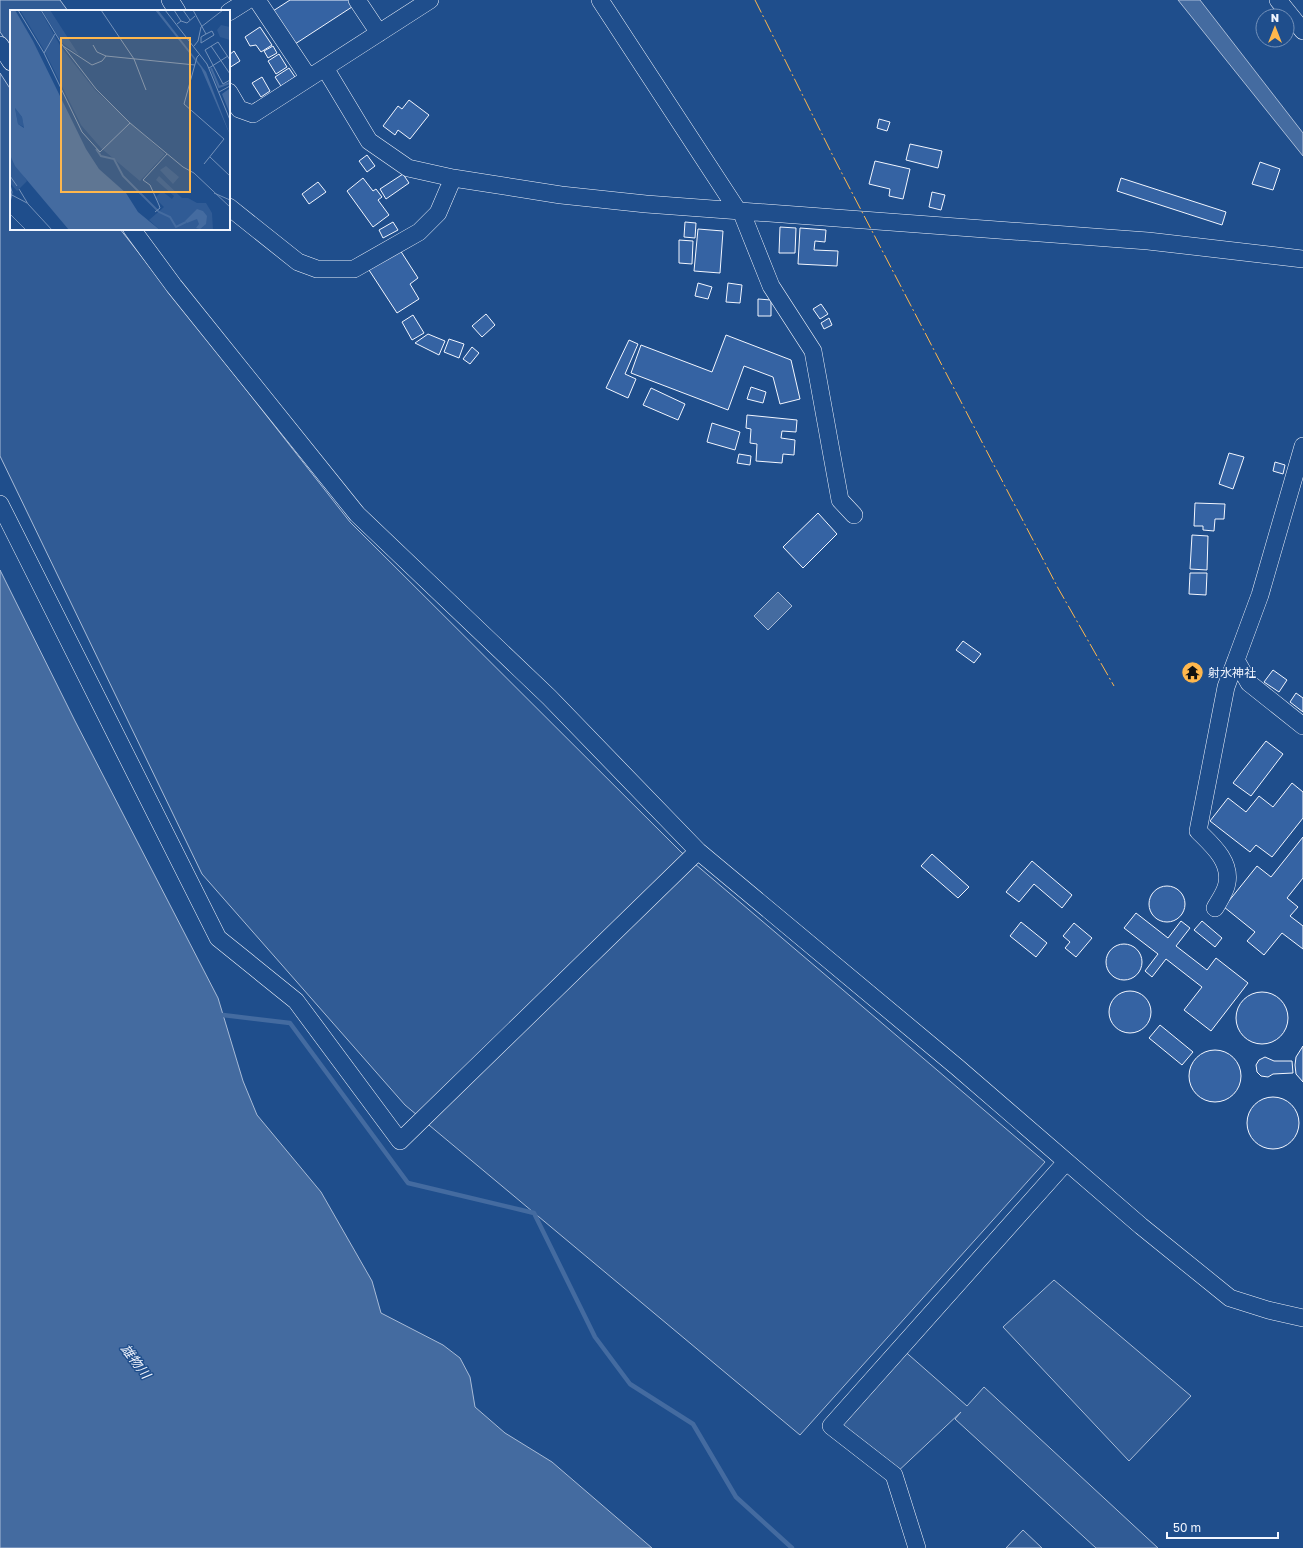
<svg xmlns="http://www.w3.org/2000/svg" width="1303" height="1548" viewBox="0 0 1303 1548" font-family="'Golos Text','Noto Sans JP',sans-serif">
  <rect width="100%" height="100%" fill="#1f4e8c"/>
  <path fill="#305b95" stroke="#a8bbd7" d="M0 0H60L68 11H11V47L0 32Z
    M0 73 11 90V229H120L350 522 681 852 1045 1162 800 1435 405 1105 202 874 0 456Z
    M1054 1280 1191 1396 1129 1461 1003 1327Z
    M901 1348 967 1406 984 1387 1158 1548H1096L955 1419 961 1412 894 1475 831 1426Z
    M1023 1530 1042 1548H1006Z"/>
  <path fill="#446ba0" stroke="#a8bbd7" d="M1178 0H1200L1303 133V156Z
    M0 570 75 721 218 998 243 1081 257 1115 321 1192 372 1281 381 1313 443 1345 460 1358 470 1377 475 1407 505 1433 552 1462 652 1548H0Z
    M778 592 792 606 768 630 754 616Z"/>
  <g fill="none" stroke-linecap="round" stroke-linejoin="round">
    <path stroke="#446ba0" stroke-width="4.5" d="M223 1015 290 1023 408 1183 534 1213 595 1337 630 1384 693 1424 736 1497 792 1548"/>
  </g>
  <path fill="#3563a3" stroke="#f2f6ff" d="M290 0H352L355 5 295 44 273 11Z
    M260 27 272 45 261 52 256 45 250 46 245 37Z
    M273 46 277 53 268 58 264 51Z
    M234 51 240 61 229 68V55Z
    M279 54 287 67 276 74 268 61Z
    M289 68 295 77 281 86 275 77Z
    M262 77 270 91 261 97 252 83Z
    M409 100 429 115 410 139 398 130 395 135 383 126 398 106 402 109Z
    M879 119 890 122 887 131 877 128Z
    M910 144 942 151 938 168 906 160Z
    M367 155 375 166 367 172 359 161Z
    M875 161 910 169 903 199 889 196 890 189 869 184Z
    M1260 162 1280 169 1273 190 1252 184Z
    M403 174 409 183 386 199 380 189Z
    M363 178 373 191 376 189 382 197 378 200 389 215 373 227 347 191Z
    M1121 178 1226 212 1222 225 1117 191Z
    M318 182 326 192 309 204 302 194Z
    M932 192 945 195 941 210 929 207Z
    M393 222 398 230 383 238 379 230Z
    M685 222 696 223 695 238 684 237Z
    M780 227 796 228 795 253H779Z
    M800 228 826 230 825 242 815 241 814 250 838 251 837 266 798 264Z
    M698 229 723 231 720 273 694 271Z
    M679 240 693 241 692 264 679 263Z
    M400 250 418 278 410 284 419 299 397 313 369 270Z
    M698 283 712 287 708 299 695 296Z
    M728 283 742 285 740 303 726 302Z
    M758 299 771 300V316H758Z
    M821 304 828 314 820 319 813 309Z
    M486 314 495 325 482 337 472 326Z
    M413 315 424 333 412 340 402 322Z
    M829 318 832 325 824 329 821 323Z
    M428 334 445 341 439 355 415 343Z
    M726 335 791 360 800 399 780 404 773 377 744 366 728 410 631 373 641 345 712 372Z
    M449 339 464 344 459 358 444 352Z
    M629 340 638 344 625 374 636 379 628 398 606 388Z
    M472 347 479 353 470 364 463 359Z
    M751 387 766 392 763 403 747 399Z
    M651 388 685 404 678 420 643 405Z
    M747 415 797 420 796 432 782 431 781 438 795 440 794 455 783 454 782 463 756 461 757 444 750 443 751 429 746 428Z
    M712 423 740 432 735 450 707 442Z
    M1229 453 1244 457 1233 489 1219 484Z
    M739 454 751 456 750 465 737 463Z
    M1275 462 1285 465 1283 474 1273 471Z
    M1195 503 1225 504 1224 519H1215L1214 531 1203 530V526H1194Z
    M818 513 837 534 803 568 783 547Z
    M1192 535 1208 536 1207 570 1190 569Z
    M1190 573H1207L1206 595 1189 594Z
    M963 641 981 654 974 663 956 650Z
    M1190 668 1197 673 1193 678 1186 673Z
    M1273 670 1287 680 1279 692 1264 682Z
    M1296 693 1303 698V712L1290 702Z
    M1266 741 1283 754 1251 796 1233 783Z
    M1292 783 1303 792V818L1272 857 1256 845 1250 852 1210 821 1228 798 1246 812 1259 796 1273 807Z
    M1303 837V878L1287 898 1298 907 1290 916 1303 926V949L1282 933 1264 955 1247 941 1255 932 1224 907 1257 866 1271 877Z
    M932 854 969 887 958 898 921 866Z
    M1032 861 1072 895 1062 908 1034 884 1019 902 1006 892Z
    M1149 904a18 18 0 1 1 36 0a18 18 0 1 1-36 0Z
    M1136 913 1168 938 1181 921 1190 928 1176 946 1207 970 1216 958 1248 983 1211 1031 1184 1010 1202 987 1166 959 1152 977 1145 971 1158 954 1124 928Z
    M1202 921 1222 938 1215 947 1194 930Z
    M1021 922 1047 943 1036 957 1010 936Z
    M1074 923 1092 938 1076 957 1065 948 1070 942 1063 936Z
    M1106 962a18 18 0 1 1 36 0a18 18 0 1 1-36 0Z
    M1109 1012a21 21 0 1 1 42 0a21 21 0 1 1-42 0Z
    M1236 1018a26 26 0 1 1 52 0a26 26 0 1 1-52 0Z
    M1160 1025 1193 1052 1182 1065 1149 1038Z
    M1303 1046V1082L1296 1074 1295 1065 1296 1057Z
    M1189 1076a26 26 0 1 1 52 0a26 26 0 1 1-52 0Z
    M1265 1057 1274 1061H1292L1293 1073 1273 1074 1268 1077 1261 1076 1257 1072 1256 1065 1259 1060Z
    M1247 1123a26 26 0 1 1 52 0a26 26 0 1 1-52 0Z"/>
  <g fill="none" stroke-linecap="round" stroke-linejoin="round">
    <defs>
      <path id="minor" d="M170 0 177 11
        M257 0 309 78
        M357 0 379 33
        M600 0 738 211
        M1278 0 1303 31
        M229 12 248 0
        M0 45 11 62
        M325 68 369 141 408 168 453 178 561 195 646 204 1148 241 1303 259
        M229 92 239 109 253 114 430 0
        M229 207 298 262 317 269H354L419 232 438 213 453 178
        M741 211 771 286 813 351 840 500 854 515
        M132 229 174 286 357 514 549 697 698 851 957 1067 1141 1226 1230 1298 1268 1310 1303 1318
        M1303 446 1260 595 1236 660 1249 683 1303 726
        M0 504 218 938 296 1001 400 1141 698 851
        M1215 908C1219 901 1226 891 1227 883 1231 861 1212 845 1198 831L1226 687 1236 660
        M917 1548 894 1475 831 1426 1066 1162"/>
    </defs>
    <use href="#minor" stroke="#f2f6ff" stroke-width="18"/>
    <use href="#minor" stroke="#1f4e8c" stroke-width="17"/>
    <path stroke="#ffb74d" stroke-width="1" stroke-dasharray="14 3 2 3" stroke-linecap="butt" d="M755 0 835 160 1058 588 1114 686"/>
  </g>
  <defs>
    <symbol id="temple-disc" viewBox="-11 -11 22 22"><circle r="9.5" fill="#ffb74d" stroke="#1f4e8c"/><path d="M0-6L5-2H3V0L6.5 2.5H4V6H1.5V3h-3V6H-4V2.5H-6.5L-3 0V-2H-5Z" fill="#111"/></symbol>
  </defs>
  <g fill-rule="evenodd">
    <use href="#temple-disc" x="1180" y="660" width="25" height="25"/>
  </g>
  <g text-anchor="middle" stroke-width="3" stroke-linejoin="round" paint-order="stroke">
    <g font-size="12" fill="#f2f6ff" stroke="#1f4e8c" text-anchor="start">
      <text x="1208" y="677">射水神社</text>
    </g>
    <g font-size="13" font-style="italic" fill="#f2f6ff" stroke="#1f4e8c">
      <text transform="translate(136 1361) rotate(53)" y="5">雄物川</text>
    </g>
  </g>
  <g transform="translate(10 10)">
    <rect width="220" height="220" fill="#1f4e8c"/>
    <path d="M10 0H30L51 37 85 80 155 144 130 171 91 138 71 115 34 40ZM32 0H40L69 45 52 33ZM211 15 220 17V30L210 27 207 20ZM5 98 12 107 14 117 8 114ZM0 145 17 171 7 181 0 173ZM156 156 169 167 163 174 150 160ZM149 166 172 188H178L187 193H196L202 203 203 220H150L139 210 154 197 145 188 152 181 162 189 164 186 146 170Z" fill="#305b95"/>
    <path d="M0 0H5L23 31 76 139 89 159 116 183 128 202 150 220H59L5 156 0 145ZM5 98 12 107 14 118 8 114ZM145 0H148L196 62 220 125 191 58ZM219 79 220 80V104L212 84ZM187 199 193 201 197 206 196 214 190 219 186 218 189 214 187 209 177 213 175 211Z" fill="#446ba0" fill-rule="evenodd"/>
    <path fill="none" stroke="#446ba0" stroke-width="2" d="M201 58 209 77 220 73M86 139 91 146 104 149 113 166 149 202 160 207 166 217 176 212"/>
    <path fill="none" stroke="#7391ba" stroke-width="1" d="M8 0 34 43 72 122 90 142 120 113M31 0 53 36 86 79 120 113 173 157 184 163 220 197M91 0 124 49M155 0 197 54 220 110M164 0 171 11M173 0 180 10M183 0 196 24 202 21 204 25 191 33V27L196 24M167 14 171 11 177 13 185 6M83 35 87 42 96 46 185 55M53 36 82 55 92 51 96 46M184 36 188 31 191 17 213 0M201 36 220 64M34 43 45 24M190 44 187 47 174 94 214 129 194 154M124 49 136 80M220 50 208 32 195 40 213 74 220 70M199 58 218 46M209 82 220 76M200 147 220 166M0 166 7 176M0 175 2 182 0 193M9 179 18 194 42 220M204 183 220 190M0 184 17 193M145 202 150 198 149 195 140 175 133 170 157 144M0 204 16 220"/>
    <path fill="#ffb74d" fill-opacity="0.15" stroke="#ffb74d" stroke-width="2" d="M51 28H180V182H51Z"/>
    <rect width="220" height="220" fill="none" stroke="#f2f6ff" stroke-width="2"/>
  </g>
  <g transform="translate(1275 28)"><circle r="19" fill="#1f4e8c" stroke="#7391ba"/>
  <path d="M0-3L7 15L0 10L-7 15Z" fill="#ffb74d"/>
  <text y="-6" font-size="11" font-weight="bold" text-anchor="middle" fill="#f2f6ff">N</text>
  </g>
  <path d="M1167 1532v6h111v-6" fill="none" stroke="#f2f6ff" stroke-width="2"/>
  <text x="1173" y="1532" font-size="12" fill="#f2f6ff" stroke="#1f4e8c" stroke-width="3" paint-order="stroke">50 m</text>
</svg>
